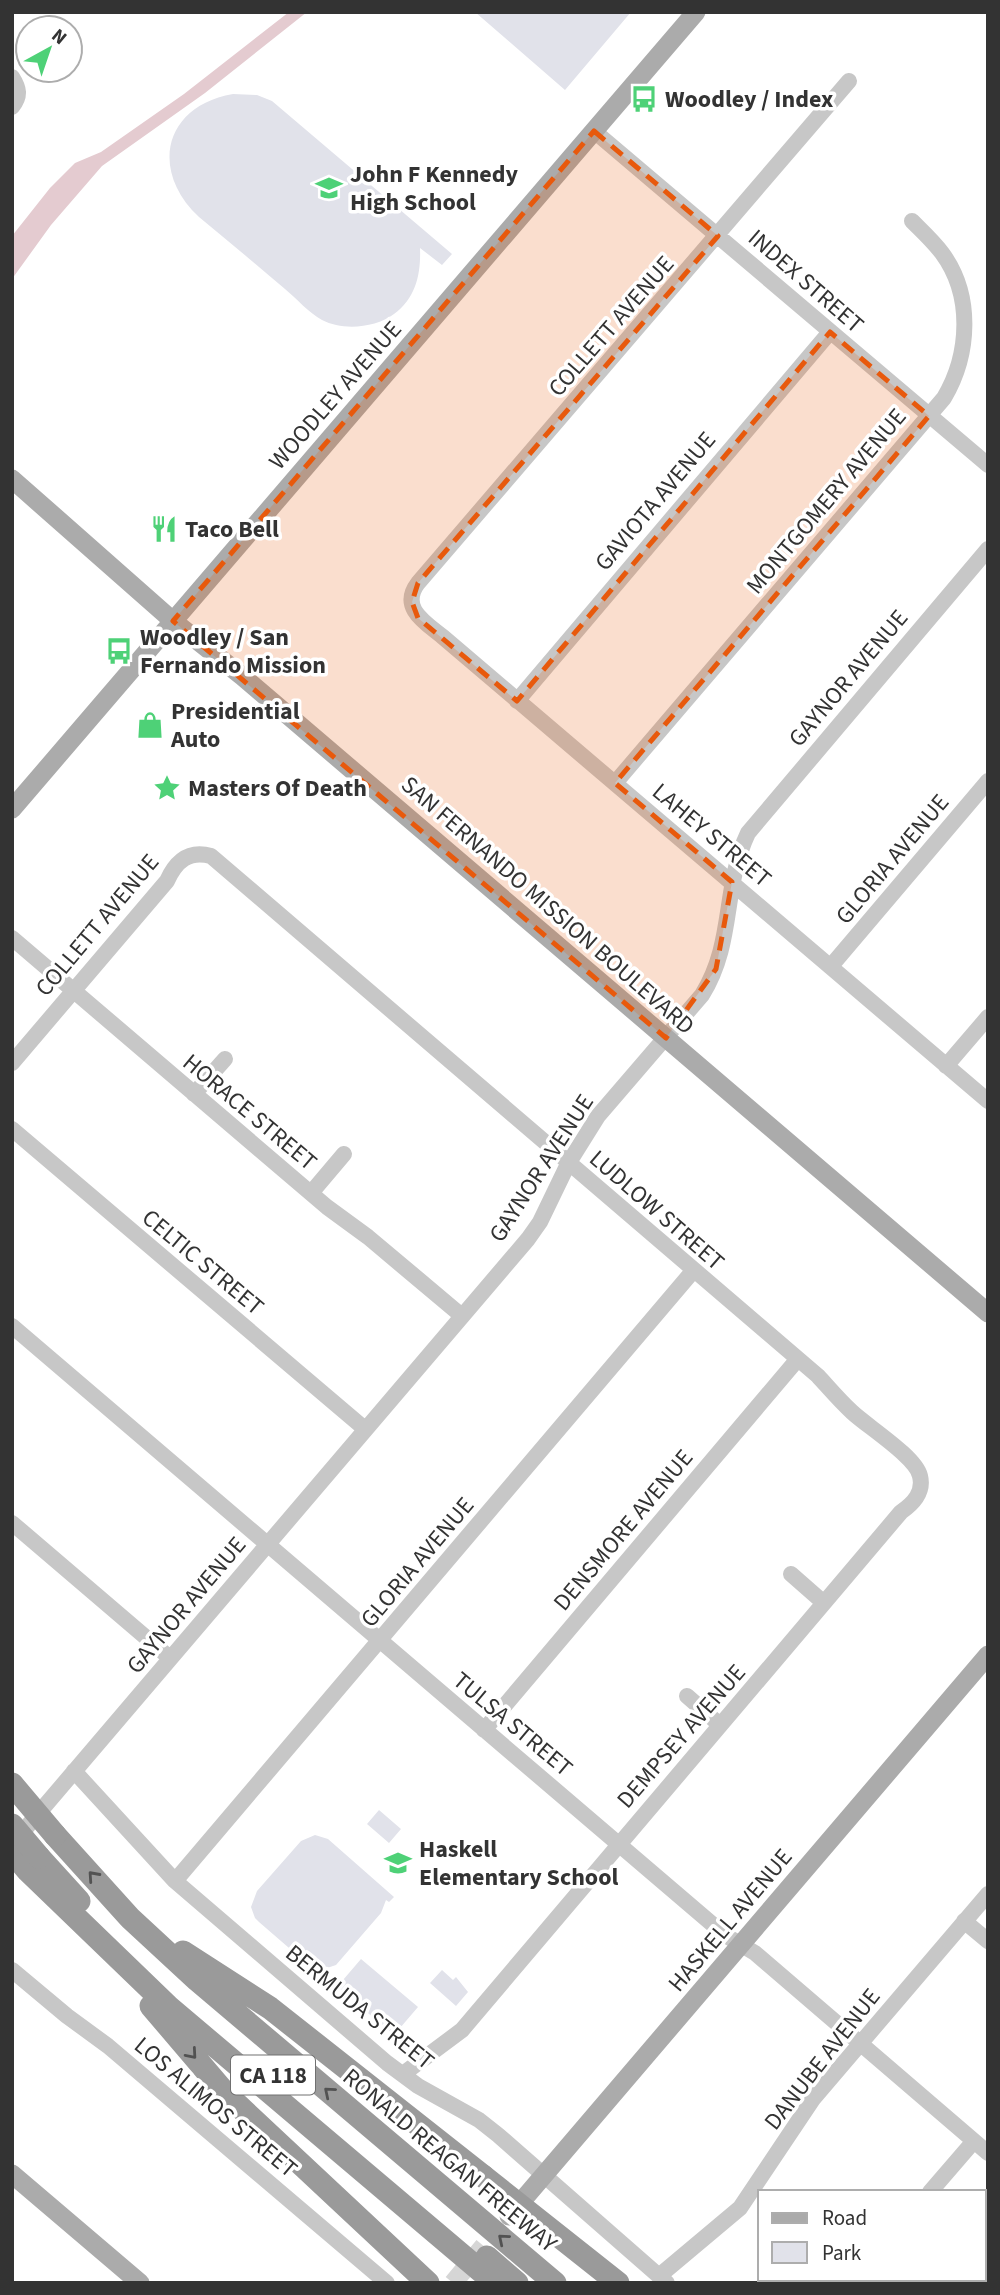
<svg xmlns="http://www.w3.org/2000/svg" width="1000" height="2295" viewBox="0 0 1000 2295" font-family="'Source Sans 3',sans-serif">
  <rect width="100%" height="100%" fill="#fff"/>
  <path fill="#e1e2ea" d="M475 12H631L565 90Z
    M233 94 257 95 272 101 452 254 442 265 420 248C421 274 416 298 394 314 375 328 343 331 322 320 309 313 297 299 285 289 257 265 228 241 199 217 149 170 164 106 233 94Z
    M379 1810 401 1829 389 1843 367 1824Z
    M315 1835 328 1839 394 1897 389 1902 386 1900 381 1913 336 1965 324 1969 311 1967 259 1922 255 1918 251 1907 257 1891 301 1841Z
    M361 1959 418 2007 394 2035 337 1987Z
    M442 1970 453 1980 456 1977 468 1992 456 2006 430 1983Z"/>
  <path fill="#e4cbd0" d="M289 12H307L205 93 102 166 51 225 12 279V236L50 188 75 163 101 152 184 94Z"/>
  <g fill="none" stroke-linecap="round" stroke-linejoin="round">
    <path stroke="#d6d6d6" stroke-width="19" stroke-dasharray="19 10" stroke-linecap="butt" d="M453 2283 509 2216"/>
    <path stroke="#c7c7c7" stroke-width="16" d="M12 77C19 88 21 96 12 107
      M849 81 418 583C399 608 426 623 443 637L988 1101
      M594 131 988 465
      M517 701 830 332
      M615 783 944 398C970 354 973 295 942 253 933 241 922 231 912 221
      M12 938 327 1207 368 1237 462 1316
      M831 966 988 781
      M12 1063 167 881C176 861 189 850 211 856L818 1376C829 1388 840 1401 852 1412 868 1427 916 1457 920 1476 924 1492 914 1503 901 1512L462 2030 403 2074
      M946 1066 988 1017
      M194 1094 225 1059
      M12 1129 365 1429
      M311 1193 344 1154
      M12 1326 725 1935 755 1953 988 2153
      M12 1523 170 1658
      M791 1574 824 1603
      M687 1696 720 1725
      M484 1730 797 1360
      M74 1771 175 1881 387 2063 418 2086 479 2120 498 2135 667 2283
      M14 1842 528 1239 540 1222 568 1164 598 1116 702 995C735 942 722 888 748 833L988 549
      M175 1881 693 1271
      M964 1921 988 1941
      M12 1970 67 2016 108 2046 387 2283
      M930 2192 974 2141
      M659 2276 740 2208 813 2099 988 1894
      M846 2283 850 2279"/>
    <path stroke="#ababab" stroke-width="19" d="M12 479 173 621 242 676 988 1313
      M12 809 696 12
      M12 2174 140 2283
      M509 2216 988 1655"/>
    <path stroke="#9a9a9a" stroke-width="23" d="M55 1835 130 1918 197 1980 555 2283
      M12 1852 28 1871 169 2007 495 2283
      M39 1857 79 1901
      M183 1952 270 2008 483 2176
      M151 2006 226 2094 428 2283
      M487 2257 517 2283"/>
    <path stroke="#9a9a9a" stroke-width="23" d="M12 1784 55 1835
      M12 1825 39 1857
      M483 2176 618 2283"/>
  </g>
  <defs><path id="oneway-chevron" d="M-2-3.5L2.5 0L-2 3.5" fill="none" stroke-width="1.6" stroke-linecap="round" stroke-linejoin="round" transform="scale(1.75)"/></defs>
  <g stroke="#525252">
    <use href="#oneway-chevron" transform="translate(93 1876) rotate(-132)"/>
    <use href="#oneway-chevron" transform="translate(192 2054) rotate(49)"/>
    <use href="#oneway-chevron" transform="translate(329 2092) rotate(-140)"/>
    <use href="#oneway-chevron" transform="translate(503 2239) rotate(-140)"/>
  </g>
  <path fill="#e8590c" fill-opacity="0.2" stroke="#e8590c" stroke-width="5" stroke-dasharray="14 9" stroke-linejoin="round" d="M594 131 718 236 418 583 412 602 418 618 517 701 830 332 929 416 615 783 732 882 716 969 666 1038 173 621Z"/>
  <defs>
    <symbol id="bus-bare" viewBox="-9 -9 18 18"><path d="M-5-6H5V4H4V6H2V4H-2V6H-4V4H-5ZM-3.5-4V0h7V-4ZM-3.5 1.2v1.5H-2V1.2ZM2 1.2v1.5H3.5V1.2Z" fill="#4ed177" stroke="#fff" stroke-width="2.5" paint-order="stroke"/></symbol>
    <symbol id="school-bare" viewBox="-9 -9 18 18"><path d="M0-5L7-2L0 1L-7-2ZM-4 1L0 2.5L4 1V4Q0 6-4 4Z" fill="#4ed177" stroke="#fff" stroke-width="2.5" paint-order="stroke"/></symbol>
    <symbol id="restaurant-bare" viewBox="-9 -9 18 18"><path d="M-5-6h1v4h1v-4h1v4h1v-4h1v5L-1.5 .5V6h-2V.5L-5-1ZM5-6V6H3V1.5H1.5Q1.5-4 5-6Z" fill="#4ed177" stroke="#fff" stroke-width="2.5" paint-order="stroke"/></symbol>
    <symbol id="shop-bare" viewBox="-9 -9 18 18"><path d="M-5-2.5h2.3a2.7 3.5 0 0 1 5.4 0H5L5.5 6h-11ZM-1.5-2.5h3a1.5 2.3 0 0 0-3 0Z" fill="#4ed177" stroke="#fff" stroke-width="2.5" paint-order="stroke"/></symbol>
    <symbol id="sight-bare" viewBox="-9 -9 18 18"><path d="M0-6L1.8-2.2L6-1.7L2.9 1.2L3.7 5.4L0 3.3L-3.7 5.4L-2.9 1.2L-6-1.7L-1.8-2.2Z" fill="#4ed177" stroke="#fff" stroke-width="2.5" paint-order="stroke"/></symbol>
  </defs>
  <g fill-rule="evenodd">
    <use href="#bus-bare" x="625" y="80" width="38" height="38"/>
    <use href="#school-bare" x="310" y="169" width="38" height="38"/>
    <use href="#restaurant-bare" x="145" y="510" width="38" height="38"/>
    <use href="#bus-bare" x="100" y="632" width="38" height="38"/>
    <use href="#shop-bare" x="131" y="706" width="38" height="38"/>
    <use href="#sight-bare" x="148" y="769" width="38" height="38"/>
    <use href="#school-bare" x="379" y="1844" width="38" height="38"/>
  </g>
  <g text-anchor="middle" stroke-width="7" stroke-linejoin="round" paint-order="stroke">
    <rect fill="#fff" stroke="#707070" stroke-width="2" x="231" y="2055.5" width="84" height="39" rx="5"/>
    <g font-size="23" font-weight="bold" fill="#333">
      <text x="273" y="2083">CA 118</text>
    </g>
    <g font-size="24" font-weight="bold" fill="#333" stroke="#fff" text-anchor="start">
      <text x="665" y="107">Woodley / Index</text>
      <text x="350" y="182">John F Kennedy<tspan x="350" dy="28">High School</tspan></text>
      <text x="185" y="537">Taco Bell</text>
      <text x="140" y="645">Woodley / San<tspan x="140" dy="28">Fernando Mission</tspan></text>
      <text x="171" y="719">Presidential<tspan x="171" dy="28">Auto</tspan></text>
      <text x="188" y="796">Masters Of Death</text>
      <text x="419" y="1857">Haskell<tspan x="419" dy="28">Elementary School</tspan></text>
    </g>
    <g font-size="24" fill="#333" stroke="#fff">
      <text transform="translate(806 281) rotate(41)" y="8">INDEX STREET</text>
      <text transform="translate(611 326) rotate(-49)" y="8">COLLETT AVENUE</text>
      <text transform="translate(335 395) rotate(-49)" y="8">WOODLEY AVENUE</text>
      <text transform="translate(655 501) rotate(-50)" y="8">GAVIOTA AVENUE</text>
      <text transform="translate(826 501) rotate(-50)" y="8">MONTGOMERY AVENUE</text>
      <text transform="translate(848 678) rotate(-50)" y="8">GAYNOR AVENUE</text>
      <text transform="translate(712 835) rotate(40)" y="8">LAHEY STREET</text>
      <text transform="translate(892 859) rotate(-50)" y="8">GLORIA AVENUE</text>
      <text transform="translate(548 905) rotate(41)" y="8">SAN FERNANDO MISSION BOULEVARD</text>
      <text transform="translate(97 925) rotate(-50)" y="8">COLLETT AVENUE</text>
      <text transform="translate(250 1112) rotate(40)" y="8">HORACE STREET</text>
      <text transform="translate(541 1168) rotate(-57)" y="8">GAYNOR AVENUE</text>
      <text transform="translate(657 1210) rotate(41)" y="8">LUDLOW STREET</text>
      <text transform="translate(203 1262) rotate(40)" y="8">CELTIC STREET</text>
      <text transform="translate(623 1530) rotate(-50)" y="8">DENSMORE AVENUE</text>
      <text transform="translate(417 1562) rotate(-50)" y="8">GLORIA AVENUE</text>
      <text transform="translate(186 1605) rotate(-50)" y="8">GAYNOR AVENUE</text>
      <text transform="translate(513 1724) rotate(40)" y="8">TULSA STREET</text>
      <text transform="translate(681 1736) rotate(-49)" y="8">DEMPSEY AVENUE</text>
      <text transform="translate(730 1920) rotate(-50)" y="8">HASKELL AVENUE</text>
      <text transform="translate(360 2007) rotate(39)" y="8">BERMUDA STREET</text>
      <text transform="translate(822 2059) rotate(-52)" y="8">DANUBE AVENUE</text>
      <text transform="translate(216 2107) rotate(40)" y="8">LOS ALIMOS STREET</text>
      <text transform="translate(450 2160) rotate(40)" y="8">RONALD REAGAN FREEWAY</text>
    </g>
  </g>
  <rect width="1000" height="2295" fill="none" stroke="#333333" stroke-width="28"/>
  <rect x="758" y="2190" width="228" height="91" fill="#ffffff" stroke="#adadad" stroke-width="2"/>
  <rect x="772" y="2213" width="35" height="10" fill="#ababab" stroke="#adadad" stroke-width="2"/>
  <text x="822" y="2225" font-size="21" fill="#333333">Road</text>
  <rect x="772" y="2242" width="35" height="21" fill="#e1e2ea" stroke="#adadad" stroke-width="2"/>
  <text x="822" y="2260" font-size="21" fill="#333333">Park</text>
  <g transform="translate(49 49) rotate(40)"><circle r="33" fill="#ffffff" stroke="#adadad" stroke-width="2"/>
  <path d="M0-5L12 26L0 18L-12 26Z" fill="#4ed177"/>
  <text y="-10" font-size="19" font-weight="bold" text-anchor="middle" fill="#333333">N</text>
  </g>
</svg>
